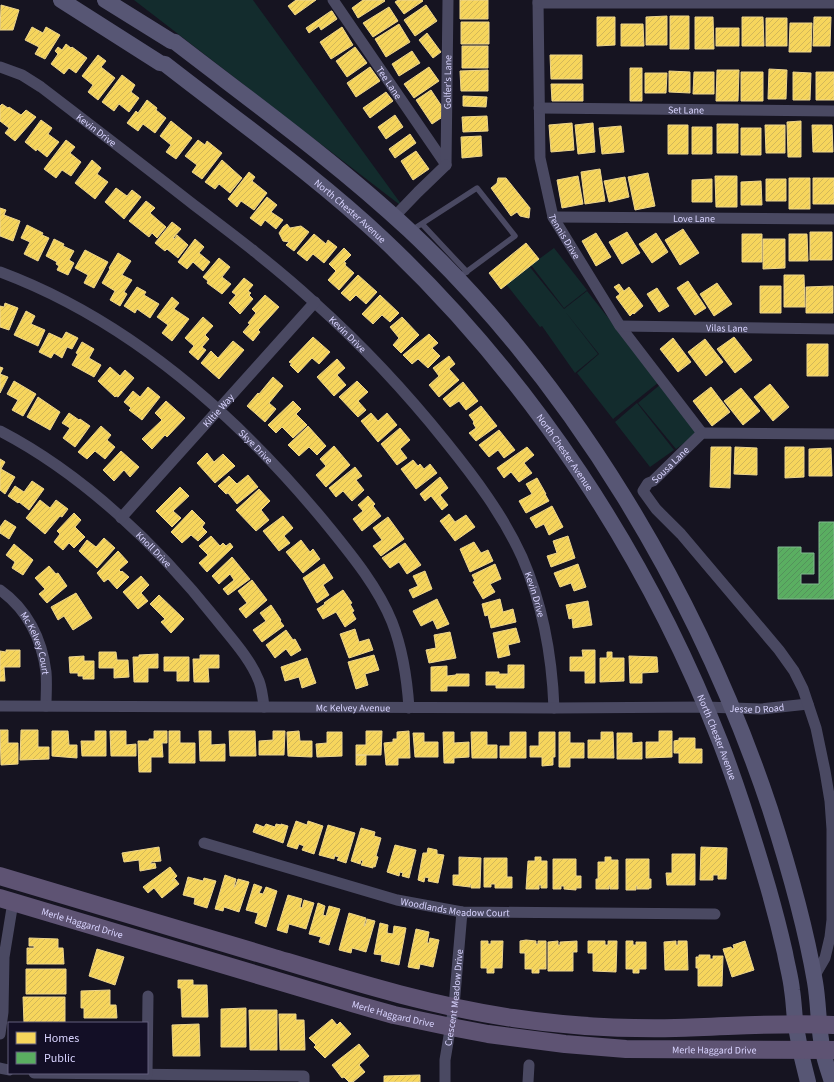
<svg xmlns="http://www.w3.org/2000/svg" width="834" height="1082" viewBox="0 0 834 1082" font-family="'Source Sans 3',sans-serif">
  <defs>
    <pattern id="homes-hatch" width="6" height="6" patternUnits="userSpaceOnUse"><rect width="6" height="6" fill="#f6d55c"/><path d="M-1 1l2-2M0 6l6-6M5 7l2-2" fill="none" stroke="#d2b759"/></pattern>
    <pattern id="public-hatch" width="6" height="6" patternUnits="userSpaceOnUse"><rect width="6" height="6" fill="#5aae61"/><path d="M-1 1l2-2M0 6l6-6M5 7l2-2" fill="none" stroke="#54925c"/></pattern>
  </defs>
  <rect width="100%" height="100%" fill="#161421"/>
  <path fill="#132c2d" d="M134 0H253L404 208Z
    M554 248 587 290 564 308 531 265Z
    M529 266 564 309 587 291 659 382 613 419 577 373 599 354 564 310 598 354 575 373 542 326 540 327 506 284Z
    M661 384 698 433 676 449 638 403Z
    M637 403 674 450 650 467 615 422Z"/>
  <path fill="url(#homes-hatch)" stroke="#edd58d" d="M296 0H316L295 15 288 6Z
    M363 0H384L385 1 358 18 352 8Z
    M398 0H422L423 1 404 14 395 2Z
    M460 0H488V19H460Z
    M1 5 19 10 13 30H0Z
    M426 5 437 21 415 36 404 20Z
    M389 7 398 21 373 37 363 23Z
    M331 11H332L337 19 321 30 319 26 309 33 306 28Z
    M667 16V45H646V17Z
    M670 16H689V49H670Z
    M597 17H615V45L597 46Z
    M695 17H713L714 49H695Z
    M742 17H763L764 46H742Z
    M814 17H831L830 46H813Z
    M766 18H787V46H766Z
    M461 22H489V44H461Z
    M790 23H812L811 52H789Z
    M399 24 410 42 386 57 375 39Z
    M621 24H643L644 46H621Z
    M32 27 43 33 46 27 60 35 45 59 35 54 39 47 25 40Z
    M342 27 353 45 331 59 320 42Z
    M716 28H739V46H716Z
    M427 33 441 52 433 58 419 40Z
    M66 44 71 48 72 47 87 58 76 73 69 68 64 74 51 64 58 54 55 51 58 47 62 50Z
    M462 46H488V68H462Z
    M355 47 367 63 347 77 336 61Z
    M412 51 420 63 399 76 392 64Z
    M98 55 106 61 101 67 115 78 98 100 88 92 93 85 82 76Z
    M550 55H582V79H551Z
    M370 67 380 81 356 97 347 83Z
    M429 67 439 81 414 98 404 84Z
    M630 68H642V101H630Z
    M769 69 787 70 786 99H768Z
    M488 70V91H461L460 71Z
    M717 70H739L738 101H716Z
    M669 71 690 72V93L669 92Z
    M694 72H714V94H693Z
    M741 72H763V101H741Z
    M793 72 811 73 810 100H793Z
    M816 72H834V100H816Z
    M645 73H667L666 93H645Z
    M122 75 135 85 131 92 139 98 129 112 119 104 114 111 102 102Z
    M551 84H583V101H552Z
    M431 90 447 114 432 124 416 100Z
    M386 92 393 101 370 118 363 108Z
    M463 96 487 97 486 107 463 106Z
    M147 100 157 108 156 110 166 118 155 133 143 124 138 131 127 123 136 111 138 113Z
    M2 104 8 108 9 107 21 115 26 110 36 117 15 141 5 133 9 128 0 121V106Z
    M395 115 403 127 386 139 378 127Z
    M487 116 488 131 463 132 462 117Z
    M41 120 52 128 48 134 59 142 47 157 37 149 36 151 25 142Z
    M171 121 192 138 176 159 166 152 171 145 160 136Z
    M801 121V157H788L787 122Z
    M572 123 574 150 551 152 549 125Z
    M593 123 595 152 578 154 575 125Z
    M717 124H738V153H717Z
    M668 125H688V154H668Z
    M765 125H785V153H766Z
    M812 125H832L833 152H813Z
    M621 126 624 152 602 154 599 128Z
    M692 127H712V154H692Z
    M741 128H761V155H741Z
    M410 134 416 143 395 158 389 149Z
    M481 136 482 156 462 158 461 137Z
    M66 140 75 147 70 153 81 162 71 176 62 170 56 178 44 169Z
    M198 140 205 145 207 141 222 153 202 179 192 172 197 165 185 156Z
    M416 151 429 169 413 180 401 161Z
    M92 160 101 168 97 174 108 182 95 199 75 183Z
    M222 160 242 178 230 193 219 184 215 189 205 182Z
    M600 169 605 201 585 204 581 172Z
    M249 172 255 177 252 181 267 193 254 210 241 201 237 207 228 199Z
    M648 173 655 206 635 210 628 177Z
    M578 176 583 204 562 208 557 180Z
    M715 176H737V207H716Z
    M625 177 629 197 609 202 604 181Z
    M498 178H506L530 208 529 218 520 216 517 212 511 216 491 188 497 183Z
    M789 178H810V209H789Z
    M813 178H834V204H813Z
    M712 179V202H692V180Z
    M766 179H786V201H766Z
    M761 181 762 205H741V182Z
    M116 188 127 196 132 190 141 197 124 219 105 202Z
    M267 197 277 205 271 212 283 220 276 229 265 220 261 226 250 218Z
    M146 201 155 208 150 213 166 227 157 238 152 233 149 237 129 221Z
    M0 208 6 210 4 215 20 221 13 241 0 236Z
    M172 222 181 229 173 238 174 239 177 235 188 245 178 258 167 249 165 251 155 243Z
    M287 224 290 228 301 226 309 232 294 251 286 245 289 242 283 241 279 233 283 227Z
    M27 225 43 233 42 235 49 238 38 261 24 254 30 242 21 238Z
    M683 229 699 253 680 265 665 240Z
    M627 232 640 253 622 264 609 242Z
    M810 232H832V260H810Z
    M596 233 611 257 596 266 582 241Z
    M656 233 668 252 652 263 639 244Z
    M314 234 326 244 328 240 337 247 324 263 313 254 307 261 297 253Z
    M742 234H762V262H742Z
    M789 234H807L808 261H789Z
    M54 239 64 244 63 246 74 251 69 260 74 263 68 275 57 270 59 266 56 264 57 262 46 256Z
    M195 239 204 247 199 253 210 262 203 271 193 262 187 269 178 262Z
    M763 239H785V268L763 269Z
    M526 243 539 259 501 289 489 273Z
    M344 248 351 255 344 262 346 263 345 265 354 273 339 290 328 280 336 271 329 264Z
    M85 250 108 262 94 288 84 283 88 275 75 268Z
    M118 253 131 261 122 275 132 280 124 292 127 294 120 306 110 300 115 291 102 283 110 269 109 268Z
    M219 258 230 267 222 277 231 284 222 294 207 283 208 281 203 277Z
    M358 275 377 292 366 304 356 295 350 301 341 293Z
    M784 275H804L805 307H784Z
    M244 278 253 285 248 291 251 293 249 295 253 299 240 314 229 303 236 295 232 292Z
    M688 281 706 308 695 315 677 288Z
    M717 283 732 304 714 316 700 294Z
    M619 284 624 291 629 287 643 306 634 314 633 313 630 316 616 297 620 294 614 287Z
    M760 286H781V313H760Z
    M833 286V313H806V287Z
    M137 287 146 292 144 295 159 304 150 318 137 309 135 313 124 306Z
    M657 288 669 306 659 312 647 294Z
    M265 295 279 307 258 330 260 332 253 341 243 332 250 324 248 323 256 313 252 309Z
    M380 295 399 313 390 322 382 315 373 324 362 314Z
    M172 297 179 303 174 309 189 319 172 341 162 333 168 325 157 317Z
    M5 303 18 308 9 330 0 327V306L4 307Z
    M26 311 35 316 31 324 45 330 38 346 14 335Z
    M203 317 213 326 205 335 209 339 202 347 206 350 198 360 189 352 194 346 185 338Z
    M402 317 419 335 401 353 393 345 399 338 390 327Z
    M66 332 78 338 72 349 67 347 62 358 54 353 51 358 39 352 49 333 62 339Z
    M429 334 438 343 432 348 440 356 428 368 418 359 412 364 403 355Z
    M313 337 330 352 319 364 312 358 298 373 290 365 292 364 289 362Z
    M734 337 752 360 735 373 717 349Z
    M673 338 691 362 678 372 660 349Z
    M705 339 723 362 706 376 688 352Z
    M233 341 244 350 219 379 201 363 211 351 218 358Z
    M82 342 94 349 89 358 101 365 94 377 72 365 78 354 76 353Z
    M807 344H828V376H807Z
    M449 356 455 364 449 369 459 380 439 397 429 385 439 376 433 368Z
    M337 359 345 368 337 375 346 385 334 396 317 377Z
    M0 367 3 368 0 374 8 377 0 393Z
    M110 367 120 376 125 370 134 378 118 397 116 396 115 397 98 381Z
    M273 377 283 386 269 403 276 409 265 422 247 406 258 393 259 394Z
    M14 381 36 394 23 416 12 410 18 400 7 394Z
    M357 381 368 392 358 401 366 410 358 417 339 397Z
    M463 382 478 401 466 410 459 401 450 407 443 399Z
    M770 384 789 407 773 421 754 397Z
    M148 387 160 397 142 420 129 410 131 408 124 402 133 391 140 397Z
    M711 387 730 412 712 426 693 401Z
    M741 388 760 411 743 425 724 401Z
    M38 397 60 412 50 430 27 417Z
    M166 401 185 418 167 437 165 435 152 449 142 439 162 420 155 413Z
    M293 401 301 409 296 414 307 425 293 438 282 427 276 433 268 425Z
    M481 406 497 426 476 441 469 433 476 428 473 423 474 422 469 415Z
    M69 413 79 420 80 419 90 426 75 447 63 438 70 428 62 423Z
    M371 413 378 421 387 413 397 425 378 442 361 421Z
    M101 426 111 435 107 440 115 447 105 459 95 451 87 459 78 452Z
    M308 426 326 446 317 455 309 447 299 456 288 445Z
    M400 428 410 440 400 449 407 458 397 465 381 444Z
    M499 430 515 450 504 458 498 450 489 457 479 445Z
    M334 446 350 465 326 487 316 475 326 466 320 459Z
    M527 447 534 455 524 463 532 473 519 482 511 472 504 478 497 468Z
    M711 447H731L730 488 710 487Z
    M735 447 757 448V475L734 474Z
    M785 447H804V477L785 478Z
    M831 448 832 476H809V449Z
    M121 451 139 467 130 477 124 470 114 481 103 470Z
    M207 453 214 462 223 454 235 466 215 483 197 463Z
    M0 459 5 462 1 469 15 477 5 494 0 490Z
    M413 460 418 466 420 464 424 469 430 464 437 473 416 489 401 469Z
    M355 467 362 476 356 480 364 490 352 501 343 491 336 497 329 488Z
    M248 475 258 487 237 504 228 493 226 494 218 486 229 476 237 484Z
    M440 477 448 488 440 495 448 505 442 510 431 496 425 501 420 494Z
    M537 478 546 494H545L549 501 526 513 519 501 532 494 526 484Z
    M32 481 44 489 29 510 19 502 18 503 8 496 15 486 24 492Z
    M180 487 189 496 173 511 181 518 172 527 156 511Z
    M259 489 270 501 261 510 269 520 256 531 236 510Z
    M368 496 375 504 373 506 381 516 362 531 353 519 363 511 358 505Z
    M40 500 50 508 56 500 68 509 62 517 60 516 45 534 26 518Z
    M552 506 563 527 549 535 544 524 536 528 530 518Z
    M192 510 205 523 202 527 207 532 198 541 191 535 182 543 171 532Z
    M74 513 81 520 75 527 85 537 74 548 69 543 63 550 54 542 60 534 57 531Z
    M449 514 455 522 466 515 475 527 455 541 440 521Z
    M283 516 293 528 284 536 290 543 279 551 263 531Z
    M388 517 404 539 381 556 373 546 382 540 373 528Z
    M5 520 16 527 9 539 0 533V527Z
    M211 536 220 546 223 543 226 546 230 543 233 547 207 572 199 563 208 555 199 546Z
    M568 536 575 558 551 567 547 556 557 553 553 541Z
    M104 538 115 548 97 568 79 551 87 540 96 547Z
    M301 540 310 552 313 549 320 559 303 573 286 552Z
    M474 542 481 553 488 550 493 561 470 572 460 549Z
    M405 543 421 565 407 574 399 562 390 568 382 558Z
    M14 544 33 560 23 575 12 568 15 562 6 555Z
    M118 551 128 562 119 570 121 572 122 571 129 577 117 589 108 579 104 582 97 573Z
    M232 557 250 579 228 595 223 589 234 580 230 574 219 584 212 576Z
    M324 564 333 578 323 585 329 595 317 603 303 578Z
    M495 564 501 579 490 584 495 592 483 599 473 582 475 581 472 575Z
    M578 564 586 587 574 591 571 583 560 587 554 573Z
    M49 566 56 574 58 573 67 586 47 603 39 594 45 589 35 578Z
    M425 571 432 589 413 598 409 590 418 586 413 576Z
    M141 576 149 585 141 593 148 601 138 609 123 592Z
    M252 580 267 600 246 618 239 609 247 603 238 591Z
    M343 590 352 603 350 604 354 611 352 612 356 619 345 627 336 612 323 619 317 609 325 604 324 603 328 600Z
    M76 593 92 618 73 630 64 616 58 620 51 607Z
    M159 595 184 619 171 633 161 622 165 619 150 604Z
    M437 599 449 624 437 629 433 620 421 626 413 611Z
    M500 599 503 612 513 609 516 622 491 628 488 615 485 616 482 604Z
    M588 601 592 625 573 628 572 618 569 619 566 605Z
    M271 605 281 620 280 621 284 626 262 642 253 630 266 621 260 613Z
    M516 628 520 642 508 645 510 655 498 658 493 633Z
    M355 629 359 642 369 639 373 650 349 658 340 634Z
    M286 630 293 640 295 639 301 650 291 656 286 649 275 658 266 645Z
    M450 632 456 658 429 663 426 650 436 648 434 635Z
    M6 650H20V667H4L5 681H0V651L6 652Z
    M582 650H595V683H585V671H570V657H583Z
    M99 652H116L117 660H128L129 677 114 678V668H99Z
    M607 652H612V658H624V681L600 682V658H607Z
    M158 654V668H148V682H134L133 657H139V655Z
    M200 655H219V668H208L209 682H194L193 659H200Z
    M374 655 379 670 365 674 368 685 356 689 348 662Z
    M84 656V661H94V679H83V676H78V673H70L69 657Z
    M629 656 657 657 658 672 642 673V683H630Z
    M164 657H189V681H177V671H164Z
    M307 658 316 683 302 688 299 677 285 681 281 667Z
    M508 665H524V688H496V685H486V672H499V674H508Z
    M447 666V676L456 675V674H469V686H447V691H431V667Z
    M0 730H8V743H18V764L1 765Z
    M21 730H38V747H49V759L20 760Z
    M52 731H68L69 745H77V758L52 756Z
    M95 731H106V756H82L81 741H95Z
    M110 731H126V745L136 744V756H111Z
    M154 731H167V743H162L163 757H151V772H139L138 741H149V739H154Z
    M169 731H180V743H195V763H169Z
    M199 731H211V745L225 744V761H200Z
    M229 731H255L256 756H230Z
    M273 731H285L284 755H259V741L273 740Z
    M299 731 300 741H312V757L288 756 287 732Z
    M366 731H382L381 755H356V745H366Z
    M409 731 410 758H398V765H386L384 743 393 742V739H397V732Z
    M659 731H672V757L646 758V742H659Z
    M327 732H342V756L317 757 316 744 327 743Z
    M443 732H454V743L469 742V757L454 758V763H444Z
    M471 732H487V745H497V758H472Z
    M510 732H526V758H500V746H510Z
    M539 732H555V757H553V765L542 766V757H530V746H539Z
    M559 732H570V743H584V758H570V767H559Z
    M601 732H613L614 758H588V740H601Z
    M413 733H424V742H438V757H415Z
    M617 733H632V743L642 742V759H617Z
    M679 738H695V749H702V763H679V753H674V741L679 740Z
    M356 755H366V765H356Z
    M296 821 307 825 308 821 323 826 314 854 302 850 304 846 299 844 297 849 287 846Z
    M256 824 264 827 266 824 275 827 276 824 281 825V824L288 826 283 843 253 832Z
    M328 825 355 833 346 863 337 860 339 857 335 856V854L334 859 319 855Z
    M361 828 375 832 374 836 381 838 376 856 378 857 375 867 373 866V868L361 865 363 861 361 860 360 864 351 861Z
    M395 845 416 850 409 878 402 876 403 873 400 872 399 876 387 872Z
    M159 847 161 861 151 862V864L155 863 156 868 140 871 139 860 124 862 122 853Z
    M701 847 727 848 726 879H718V875H713V880H700Z
    M428 848 437 850V854L444 855 438 883 428 881 429 878 425 877 424 882 418 880 423 853H427Z
    M672 854H695V885H667L666 873H672Z
    M459 857 481 858 480 888H471V885L470 884V887L453 885V875H459Z
    M535 857H541V861H547V888H541V885H539V889H526L528 861H535Z
    M605 857H611V860H618V889H610V886H609V889H596V879H598V862H605Z
    M484 858H507V877H512V888H495V884H491V887H484Z
    M553 859H576V876H581V888H576V890L564 889V886H561V889H553Z
    M626 859H649V879H651V888H649V889H637V886H636V890H626Z
    M170 867 177 876 172 881 175 879 179 884 162 898 154 888 148 893 143 887Z
    M225 875 236 879 234 887H235L238 879 249 882 239 912 224 907 223 911 215 909Z
    M188 877 203 881 204 878 216 881 207 908 194 904 195 898 183 895Z
    M254 884 262 887 259 893 263 894 266 887 277 891 266 927 255 923 258 913 246 910Z
    M288 895 302 899 300 907 302 908 304 900 314 903 306 929 289 924 287 933 277 930Z
    M318 903 325 906 323 915 326 916 329 906 340 909 329 945 319 942 321 937 309 934Z
    M349 913 366 918 364 926H365L367 919 375 921 366 952 352 948 351 953 339 950Z
    M380 923 388 925 387 933 393 934 394 926 406 928 399 965 381 961 382 955 374 954Z
    M416 929 429 932 427 943H429L430 938 439 940 433 967 420 964 419 969 408 967Z
    M29 938 58 939V948H63L64 964H27V948H34V946H29Z
    M526 940 536 941V944H538V941H546V969H539V973H532V969H525V953H520V941Z
    M481 941H488V944H491V941H503L502 968H494V973H487V968H481Z
    M558 941V945H560V942L577 941V952H573V971H548V942Z
    M588 941H605V945H608V941H617L616 972 593 971V953H588Z
    M626 941H633V945H636V942H646V969H639V973H633V969H626Z
    M676 941V945H678V941H687L688 970H665L664 942Z
    M745 941 754 970 732 977 723 949 731 947 732 949 734 948 733 945Z
    M97 949 124 957 115 985 89 976Z
    M699 955H710V959H713V956H723L722 986H698V968H696V957H699Z
    M26 969H66V994H26Z
    M178 980H193V985H207L208 1017H182L181 988H178Z
    M110 990V1005H116L117 1018H84V1008H81V991Z
    M23 997H65V1023H24Z
    M246 1008V1047H221V1009Z
    M249 1010H277V1050H250Z
    M279 1014H296V1020H304L305 1050H280Z
    M332 1019 337 1025 340 1022 351 1034 325 1058 314 1047 316 1045 309 1038Z
    M199 1024 200 1056H173L172 1025Z
    M359 1044 369 1056 359 1065 365 1072 353 1082H349L344 1077 342 1078 332 1065Z
    M420 1075V1082H384V1076Z"/>
  <path fill="url(#public-hatch)" stroke="#80b990" d="M819 522H834V599H778V547H801V553H814V574H801V584H819Z"/>
  <g fill="none" stroke-linecap="round" stroke-linejoin="round">
    <path stroke="#4a4962" stroke-width="5.5" d="M422 224 467 272
      M412 230 477 188 515 236 458 278"/>
    <g stroke="#4a4962" stroke-width="11">
      <path id="s1" d="M333 0 446 165"/>
      <path id="s2" d="M538 0 540 158 553 217 620 326 702 433"/>
      <path d="M538 3H834"/>
      <path id="s3" d="M0 67 22 75 41 87C92 126 143 165 194 205 235 236 276 267 314 302 362 345 406 392 446 442 475 478 503 515 522 557 543 605 552 656 554 708"/>
      <path id="s4" d="M539 108 834 111"/>
      <path id="s5" d="M446 165 448 0"/>
      <path d="M394 217 418 192 446 165"/>
      <path id="s6" d="M553 217 834 219"/>
      <path id="s7" d="M0 272C129 320 237 416 324 521 349 552 377 585 392 622 403 650 407 678 409 708"/>
      <path id="s8" d="M620 326 834 329"/>
      <path id="s9" d="M0 431C83 474 158 546 216 619 231 638 250 658 259 681 262 689 263 698 264 707"/>
      <path id="s10" d="M121 518 315 302"/>
      <path id="s11" d="M0 590C27 609 42 639 46 672 47 683 46 695 46 706"/>
      <path id="s12" d="M0 706 554 708 706 707 761 709 808 704"/>
      <path id="s13" d="M204 843 397 900 462 912 715 914"/>
      <path id="s14" d="M814 977 825 958 830 937 832 920V829L830 801 825 771 816 728 803 689 794 671 779 650 681 534 656 509 643 491 648 483 653 481 702 433 834 434"/>
      <path d="M0 1034 3 1012 4 957 13 902"/>
      <path d="M0 1068 9 1070"/>
      <path d="M34 1073 304 1076V1082"/>
      <path d="M147 1074 148 996"/>
      <path id="s15" d="M445 1082V1060L454 1006 462 912"/>
      <path d="M528 1082 529 1065"/>
    </g>
    <g stroke="#575674" stroke-width="16">
      <path id="s16" d="M61 0 160 63 165 64C238 121 316 176 384 240 532 380 647 554 721 744 739 791 754 839 768 887 774 908 780 931 785 953 787 965 791 978 792 990 794 1002 794 1015 796 1027 799 1046 803 1064 808 1082"/>
      <path d="M105 0 171 41 175 42C254 103 336 162 409 230 573 384 699 596 770 809 788 865 805 923 815 982 819 1005 818 1029 823 1051 825 1062 829 1072 832 1082"/>
    </g>
    <g stroke="#5e5373" stroke-width="18">
      <path d="M0 876C90 903 181 930 271 957 351 981 431 1006 513 1018 566 1026 621 1029 675 1028 728 1027 781 1022 834 1025"/>
      <path id="s17" d="M0 898 355 1004 394 1015 451 1027 488 1034 565 1044 626 1049 834 1050"/>
    </g>
  </g>
  <g text-anchor="middle" stroke-width="4" stroke-linejoin="round" paint-order="stroke">
    <g font-size="10" fill="#d9d4ff" stroke="#130f26">
      <text dy="4" stroke="none"><textPath href="#s1" startOffset="100">Tee Lane</textPath></text>
      <text dy="4" stroke="none"><textPath href="#s5" startOffset="83">Golfer's Lane</textPath></text>
      <text dy="4" stroke="none"><textPath href="#s4" startOffset="147">Set Lane</textPath></text>
      <text dy="4" stroke="none"><textPath href="#s3" startOffset="116">Kevin Drive</textPath></text>
      <text dy="4" stroke="none"><textPath href="#s16" startOffset="359">North Chester Avenue</textPath></text>
      <text dy="4" stroke="none"><textPath href="#s6" startOffset="141">Love Lane</textPath></text>
      <text dy="4" stroke="none"><textPath href="#s2" startOffset="241">Tennis Drive</textPath></text>
      <text dy="4" stroke="none"><textPath href="#s8" startOffset="107">Vilas Lane</textPath></text>
      <text dy="4" stroke="none"><textPath href="#s3" startOffset="440">Kevin Drive</textPath></text>
      <text dy="4" stroke="none"><textPath href="#s10" startOffset="145">Kiltie Way</textPath></text>
      <text dy="4" stroke="none"><textPath href="#s7" startOffset="312">Skye Drive</textPath></text>
      <text dy="4" stroke="none"><textPath href="#s16" startOffset="683">North Chester Avenue</textPath></text>
      <text dy="4" stroke="none"><textPath href="#s14" startOffset="589">Sousa Lane</textPath></text>
      <text dy="4" stroke="none"><textPath href="#s9" startOffset="195">Knoll Drive</textPath></text>
      <text dy="4" stroke="none"><textPath href="#s3" startOffset="764">Kevin Drive</textPath></text>
      <text dy="4" stroke="none"><textPath href="#s11" startOffset="66">Mc Kelvey Court</textPath></text>
      <text dy="4" stroke="none"><textPath href="#s12" startOffset="353">Mc Kelvey Avenue</textPath></text>
      <text dy="4" stroke="none"><textPath href="#s12" startOffset="757">Jesse D Road</textPath></text>
      <text dy="4" stroke="none"><textPath href="#s16" startOffset="1007">North Chester Avenue</textPath></text>
      <text dy="4" stroke="none"><textPath href="#s13" startOffset="260">Woodlands Meadow Court</textPath></text>
      <text dy="4" stroke="none"><textPath href="#s17" startOffset="86">Merle Haggard Drive</textPath></text>
      <text dy="4" stroke="none"><textPath href="#s15" startOffset="85">Crescent Meadow Drive</textPath></text>
      <text dy="4" stroke="none"><textPath href="#s17" startOffset="410">Merle Haggard Drive</textPath></text>
      <text dy="4" stroke="none"><textPath href="#s17" startOffset="734">Merle Haggard Drive</textPath></text>
    </g>
  </g>
  <rect x="8" y="1022" width="140" height="52" fill="#130f26" stroke="#625e7d"/>
  <rect x="16" y="1032" width="20" height="12" fill="#f6d55c" stroke="#625e7d"/>
  <text x="44" y="1042" font-size="12" fill="#d9d4ff">Homes</text>
  <rect x="16" y="1052" width="20" height="12" fill="#5aae61" stroke="#625e7d"/>
  <text x="44" y="1062" font-size="12" fill="#d9d4ff">Public</text>
</svg>
